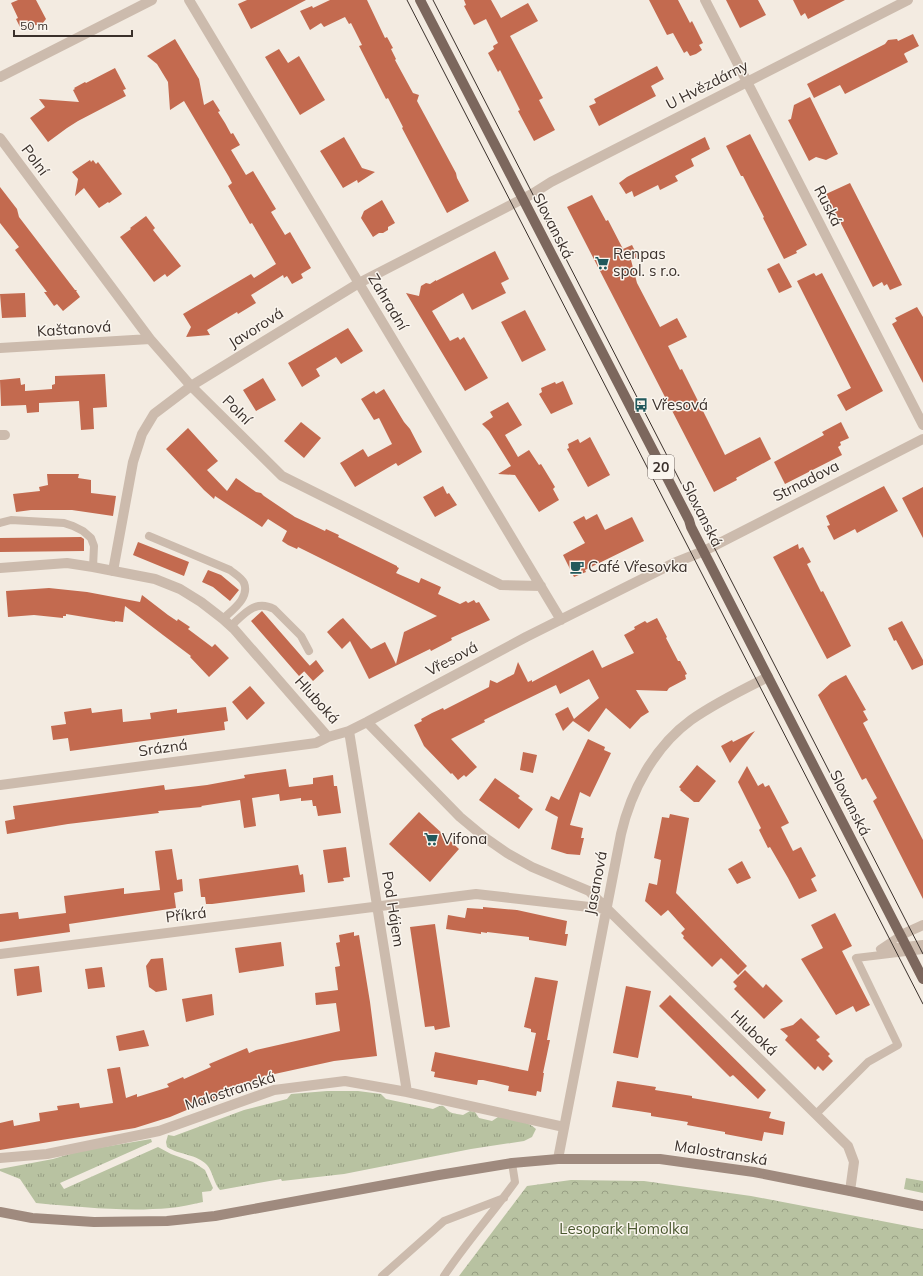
<svg xmlns="http://www.w3.org/2000/svg" width="923" height="1276" viewBox="0 0 923 1276" font-family="Mulish,sans-serif">
  <defs>
    <pattern id="grass-tufts" width="24" height="20" patternUnits="userSpaceOnUse"><rect width="24" height="20" fill="#b8c2a1"/><path d="M3 7l-1-3M5 7V3M7 7l1-3M15 17l-1-3M17 17v-4M19 17l1-3" fill="none" stroke="#979e83"/></pattern>
    <pattern id="park-crowns" width="20" height="18" patternUnits="userSpaceOnUse"><rect width="20" height="18" fill="#b8c2a1"/><path d="M2 6a3 3 0 1 1 6 0M12 15a3 3 0 1 1 6 0" fill="none" stroke="#979e83"/></pattern>
  </defs>
  <rect width="100%" height="100%" fill="#f3ebe1"/>
  <path fill="url(#grass-tufts)" d="M327 1091H358L381 1094 386 1099 433 1109C445 1103 442 1106 450 1112 454 1114 460 1114 463 1115L470 1111 475 1112 479 1118 492 1121 498 1117C511 1119 527 1120 536 1129L532 1137 524 1141 471 1149 344 1174 282 1181 281 1179 220 1190C214 1184 213 1172 207 1165 197 1154 179 1155 167 1147L166 1142 168 1135 174 1136 244 1110 287 1099 291 1094Z
    M151 1139 152 1142 60 1183 64 1189 158 1147 171 1154 193 1162 205 1170 213 1188 211 1191 202 1192 203 1202C192 1204 181 1207 170 1208 125 1212 80 1207 36 1203L20 1179 0 1171V1169L53 1159 80 1151Z
    M906 1178 923 1181V1193L904 1189Z"/>
  <path fill="url(#park-crowns)" d="M571 1180 644 1181 751 1196 923 1229V1276H459L527 1186Z"/>
  <path fill="#c36a4f" d="M18 0H36L46 19 42 24 36 25 22 31 16 19 18 18 11 3Z
    M247 0H306L251 29 238 4Z
    M330 0H367L385 38 387 37 393 48 391 49 396 59 395 60 413 93 419 95 417 101 456 173 457 178 469 201 447 213 402 128 403 127 388 98 386 99 359 46 362 45 351 23 349 24 345 17 324 27 321 23 310 30 300 11 312 6 313 8Z
    M464 0H491L501 18 528 3 538 21 510 36 543 98 539 100 555 130 534 141 518 111 520 110 500 70 498 72 488 53 494 49 493 46 498 43 486 19 474 25 464 6 466 5Z
    M649 0H678L690 23 692 21 703 43 699 45 702 50 696 54 690 56 687 51 684 53 673 33 667 35Z
    M726 0H758L766 15 740 28Z
    M793 0H845L808 19 805 13 801 16Z
    M913 34 919 46 905 53 904 54 908 62 845 94 840 85 814 98 807 84 885 44 888 40 897 39 898 41Z
    M175 39 199 79 204 105 213 100 220 111 218 112 225 123 231 134 233 133 240 145 231 150 246 175 253 171 276 209 271 212 285 235 290 232 311 268 301 274 303 278 292 284 287 276 284 278 283 275 251 295 256 303 238 314 237 312 207 330 210 335 186 337 191 327 183 314 251 274 254 278 276 264 252 223 250 224 228 186 232 183 229 177 184 101 170 110 168 82 157 64 147 56Z
    M279 49 288 63 299 56 325 100 300 115 265 57Z
    M657 66 664 79 651 86 656 96 599 126 589 106 596 103 594 99Z
    M115 68 126 89 123 90 126 96 78 121 67 128 48 142 30 118 45 107 39 99 79 102 73 90 75 89 74 88 85 82 86 83Z
    M810 97 838 154 826 160 816 157 809 161 788 120 791 119 794 105Z
    M750 134 807 245 796 251 797 253 784 259 763 218 764 217 751 192 743 176H741L726 146Z
    M344 137 362 168 375 172 358 183 357 180 343 188 320 151Z
    M705 137 710 149 691 159 694 166 675 176 678 181 660 190 658 185 634 197 632 191 626 194 619 183 627 177Z
    M90 160 91 162 93 160 96 164 98 162 122 194 109 203 108 202 99 208 84 188 75 196 78 179 72 172Z
    M850 183 902 285 890 290 887 284 884 286 882 282 873 287 826 194Z
    M0 187 17 209 19 217 75 290H77L76 291 80 297 63 311 57 304 54 306 44 292H47L15 250 19 247 0 223Z
    M592 195 606 221 608 220 623 249 632 245 638 257 631 260 637 283 660 327 677 318 687 337 668 346 680 370 682 369 725 455 760 437 771 459 736 478 737 480 714 492 567 207Z
    M382 200 395 223 388 227V230L383 233H379L373 237 361 218 364 211Z
    M146 216 155 228 153 230 181 266 167 277 165 274 154 282 120 237 131 229 130 228Z
    M495 251 509 279 501 283 506 293 472 310 463 293 432 311 450 341 458 337 460 340 464 337 488 378 465 391 406 293 419 296 421 286 426 283 430 284 436 280V281Z
    M779 263 792 287 779 293 767 269Z
    M814 273 816 276 822 273 883 391 846 411 837 395 851 388 797 281Z
    M25 293 26 317 2 318 0 294Z
    M917 307 923 317V383L892 324 897 321 895 318Z
    M525 310 546 350 522 362 501 322Z
    M348 328 363 351 341 364 336 357 316 369 320 376 302 387 288 363Z
    M105 374 107 407 93 408 94 429 81 430 79 401 39 403V412L27 413 26 405 1 406 0 380 20 378 21 385 25 384V391L52 389V385L55 384V376Z
    M263 378 276 400 256 411 243 390Z
    M563 381 573 404 551 414 539 394 542 392 541 388 555 382 556 384Z
    M384 389 404 422 410 429 422 452 398 466 396 463 355 487 340 463 363 449 368 457 392 444 379 418 374 420 361 399 374 391 376 394Z
    M508 402 522 425 505 435 518 457 529 450 539 465 541 464 555 487 553 489 559 500 539 512 515 475 498 474 511 466 489 431 482 424 493 417 490 412Z
    M301 422 321 438 304 458 284 441Z
    M841 422 849 438 840 442 841 445 838 447 842 455 785 484 774 462 824 435 822 432Z
    M188 428 218 461 207 470 227 491 236 478 256 492 261 493 264 496 295 517 325 531 326 529 339 535 338 537 397 566V567L399 568 396 573 419 583 421 578 441 587 438 594 460 604 466 601 468 603 474 600 476 603 479 602 490 620 451 638 452 640 431 651 430 649 369 679 350 641 342 649 327 632 340 620 343 618 371 649 385 642 396 664 404 632 437 616 298 547 297 549 288 545 282 541 287 531 268 519 262 527 215 496 214 499 204 490 166 449Z
    M590 437 610 475 588 487 567 449 569 448 568 444 578 439 580 443Z
    M47 474H79L78 478 91 480V493L116 496 113 516 72 510H31L16 512 13 494 40 491 39 487 48 485Z
    M443 486 447 494 449 493 457 505 435 517 423 497Z
    M884 486 898 511 857 533 855 529 834 540 827 526 830 525 826 516Z
    M923 487V538L902 498Z
    M597 514 605 530 632 517 644 541 585 570 586 572 574 577 563 555 585 543 573 522 584 516 586 520Z
    M81 537 84 539V551L0 552V538Z
    M138 542 189 562 184 576 133 555Z
    M798 544 799 549 803 547 811 562 807 564 821 592 823 591 851 646 827 659 773 557Z
    M208 570 221 575 239 590 230 601 213 587 202 582Z
    M49 588 87 592 140 602 142 595 168 615 177 621 178 619 190 627 188 629 212 647 215 644 229 658 209 677 190 657 191 656 163 635 125 606 123 622 115 621V622L66 614V616H63V618L34 615 8 617 6 591Z
    M262 611 310 666 299 676 251 621Z
    M657 618 667 637 666 638 678 661H680L687 674 685 675 686 679 669 688 667 691 636 690 649 712 641 717 630 729 606 708 589 732 573 721 563 731 555 714 568 707 574 719 599 698 589 679 560 694 556 685 484 720 485 722 451 739 477 767 466 777 464 775 458 780 452 773 451 774 424 746 414 725 422 721 421 719 432 713 443 708 444 710 489 687 490 680 497 683 514 674 518 662 528 682 532 680V682L593 650 602 668 634 653 624 635 635 629 634 627 645 621 647 623Z
    M902 621 923 660V665L912 670 896 640 894 641 888 628Z
    M316 660 324 671 313 681 304 671Z
    M846 675 866 710 863 711 868 720 863 723 923 840V899L873 801 877 798 866 778 862 780 818 695 831 683Z
    M250 686 265 703 247 720 232 702Z
    M226 707 228 721 224 722 225 730 70 751 68 738 53 740 51 726 66 724 64 712 91 708 92 713 122 709 123 722 151 719 150 713 177 709V713Z
    M755 731 730 763 721 746 732 740 733 742Z
    M588 739 605 747 604 750 611 753 590 797 580 792 570 825 583 828 581 838H584L580 855 567 854 551 849 558 817 545 810 551 796 559 800Z
    M523 752 537 755 533 773 520 770Z
    M697 765 716 781 699 802H694L680 790 681 789 679 787Z
    M747 766 758 786 763 783 765 787 769 785 789 823 781 827 793 851 801 847 816 876 811 879 817 891 799 899 788 878 770 847 768 848 759 830 761 828 738 782Z
    M286 769 289 787 313 784V778L333 775 334 786H337L341 813 318 816 316 806H313L312 800 301 801V798L280 801 279 794 252 798 256 826 244 828 240 800 201 806 202 807 158 811 159 813 68 824 7 834 5 821 15 819 13 806 164 785 165 790 207 785 245 778 244 775Z
    M495 778 520 796 518 798 533 809 519 829 479 800Z
    M419 812 459 849 430 882 389 844Z
    M670 814 689 818 676 893 747 966 738 975 721 958 712 967 683 938 684 936 681 933 685 929 668 910 661 916 645 901 649 883 657 885 661 860 654 858 662 817 669 818Z
    M346 847 350 877 343 878 344 881 328 883 323 850Z
    M172 849 177 880 182 879 183 891 174 893 176 908 69 924 70 932 0 942V914L18 912 19 919 66 913 64 896 124 888V894L160 890 155 851Z
    M742 861 751 878 737 884 728 869Z
    M298 865 300 875 303 874 305 892 212 904H206L205 897H201L199 879Z
    M483 907 517 910 567 921 565 934H568L566 946 529 940V937L487 932V933L481 932V934L446 929 448 915 465 918 467 908 483 909Z
    M835 913 852 946 842 951 870 1005 856 1012 853 1006 836 1015 801 959 823 948 811 925Z
    M435 924 450 1027 435 1030 434 1026 425 1027 410 927Z
    M354 932V936L359 935 370 1002 377 1056 334 1061 270 1075 170 1117 135 1128 0 1150V1123L13 1120 14 1126 40 1121 39 1113 58 1110 57 1106 79 1103 80 1108 113 1103 107 1069 120 1067 126 1098 137 1094V1097L169 1087 167 1084 183 1077 184 1079 211 1067 209 1064 247 1048 249 1053 256 1050 340 1031 336 1003 316 1005 315 993 338 990 335 967 340 966 336 943 340 942 339 935Z
    M281 942 284 966 239 973 235 948Z
    M163 958 167 990 156 992 149 987 146 966 151 959Z
    M39 966 42 992 17 996 14 969Z
    M102 967 105 987 88 989 85 969Z
    M745 970 763 988 766 984 783 1001 764 1019 734 989 737 986 733 982Z
    M535 977 558 981 547 1040H550L543 1073H544L541 1092 537 1091 536 1096 508 1091 509 1086 483 1080H478L477 1085 434 1077 435 1072 431 1071 435 1052 528 1071 536 1033 531 1032V1029L524 1027Z
    M626 986 651 991 638 1058 613 1053Z
    M212 994 214 1015 186 1022 182 999Z
    M670 995 766 1090 758 1099 733 1075 730 1077 659 1006Z
    M801 1018 820 1037 816 1040 830 1054 828 1056 833 1061 823 1071 818 1066 815 1070 785 1040 788 1036 780 1029 793 1025Z
    M144 1030 149 1046 119 1051 116 1036Z
    M617 1081 656 1087 655 1090 692 1096V1098L771 1112 769 1118 785 1122 783 1135 764 1132 762 1141 725 1134V1132L687 1125 688 1122 651 1116V1113L612 1107Z"/>
  <g fill="none" stroke-linecap="round" stroke-linejoin="round">
    <path stroke="#ccbbad" stroke-width="8" d="M0 523 11 520 64 523 73 526 83 531 91 538 94 546 93 567
      M149 536 230 570C235 574 242 578 244 583 250 598 232 610 223 619
      M231 626C244 614 255 599 274 609L301 636 309 651
      M901 935 880 949 923 944
      M816 1114 868 1062 898 1045 856 958 923 950
      M382 1276 444 1221 504 1198
      M444 1276C466 1243 492 1214 515 1182L512 1163"/>
    <path stroke="#ccbbad" stroke-width="10" d="M113 571 133 462 142 434 154 414 191 386"/>
    <path stroke="#ccbbad" stroke-width="10" d="M189 0 561 620
      M705 0 923 425
      M0 77 152 0
      M0 138 150 339 191 386 282 476 501 585 541 586
      M0 348 150 339
      M191 386 359 283 532 194 551 182 908 0
      M0 435H5
      M0 568 67 563 93 567 155 579 180 589 201 602 223 619 234 629 328 737 349 731 367 722 526 637 674 563 704 551 923 439
      M367 722 460 817 484 837 507 853 532 867 589 891 848 1146 854 1162 850 1191
      M349 731 407 1092
      M0 785 316 743 328 737
      M901 935 923 925
      M0 954 476 894 607 909
      M0 1158 47 1154 159 1131 274 1090 345 1081 407 1092 564 1127
      M558 1159 621 834C631 791 654 747 691 720 715 703 742 690 768 677"/>
    <path stroke="#9f8a7e" stroke-width="10" d="M0 1212 32 1218 94 1222 167 1221 215 1216 439 1175 512 1163 558 1159H660L754 1172 850 1191 923 1206"/>
    <path stroke="#7c675d" stroke-width="10" d="M420 0 689 520 691 527 923 979"/>
    <path stroke="#3a302b" stroke-width="1" d="M407 0 923 1004
      M433 0 923 954"/>
  </g>
  <defs>
    <symbol id="supermarket-bare" viewBox="-9 -9 18 18"><path d="M-6-5.5h2.5l.6 2H6L4.5 2H-2.5L-4.4-4H-6ZM-1.5 3.2a1.3 1.3 0 1 0 .1 0ZM3 3.2a1.3 1.3 0 1 0 .1 0Z" fill="#21585b" stroke="#faf5ee" stroke-width="2.5" paint-order="stroke"/></symbol>
    <symbol id="bus-bare" viewBox="-9 -9 18 18"><path d="M-5-6H5V4H4V6H2V4H-2V6H-4V4H-5ZM-3.5-4V0h7V-4ZM-3.5 1.2v1.5H-2V1.2ZM2 1.2v1.5H3.5V1.2Z" fill="#21585b" stroke="#faf5ee" stroke-width="2.5" paint-order="stroke"/></symbol>
    <symbol id="cafe-bare" viewBox="-9 -9 18 18"><path d="M-5.5-4.5H6V0H3Q3 3.5 0 3.5H-2.5Q-5.5 3.5-5.5 0ZM3-3.2v2h1.7v-2ZM-6 4.5H4V6H-6Z" fill="#21585b" stroke="#faf5ee" stroke-width="2.5" paint-order="stroke"/></symbol>
  </defs>
  <g fill-rule="evenodd">
    <use href="#supermarket-bare" x="592" y="253" width="20" height="20"/>
    <use href="#bus-bare" x="631" y="395" width="20" height="20"/>
    <use href="#cafe-bare" x="567" y="557" width="20" height="20"/>
    <use href="#supermarket-bare" x="421" y="829" width="20" height="20"/>
  </g>
  <g text-anchor="middle" stroke-width="3" stroke-linejoin="round" paint-order="stroke">
    <rect fill="#faf5ee" stroke="#746b66" stroke-width="1" x="648" y="455" width="26" height="24" rx="3"/>
    <g font-size="14" font-weight="bold" fill="#3a302b">
      <text x="661" y="472">20</text>
    </g>
    <g font-size="15" fill="#3a302b" stroke="#faf5ee">
      <text transform="translate(707 85) rotate(-27)" y="5">U Hvězdárny</text>
      <text transform="translate(35 160) rotate(53)" y="5">Polní</text>
      <text transform="translate(828 206) rotate(63)" y="5">Ruská</text>
      <text transform="translate(553 226) rotate(63)" y="5">Slovanská</text>
      <text transform="translate(388 302) rotate(59)" y="5">Zahradní</text>
      <text transform="translate(256 328) rotate(-32)" y="5">Javorová</text>
      <text transform="translate(74 329) rotate(-4)" y="5">Kaštanová</text>
      <text transform="translate(237 410) rotate(45)" y="5">Polní</text>
      <text transform="translate(806 481) rotate(-27)" y="5">Strnadova</text>
      <text transform="translate(702 514) rotate(63)" y="5">Slovanská</text>
      <text transform="translate(452 659) rotate(-28)" y="5">Vřesová</text>
      <text transform="translate(317 700) rotate(48)" y="5">Hluboká</text>
      <text transform="translate(163 748) rotate(-8)" y="5">Srázná</text>
      <text transform="translate(850 803) rotate(63)" y="5">Slovanská</text>
      <text transform="translate(596 883) rotate(-79)" y="5">Jasanová</text>
      <text transform="translate(393 909) rotate(81)" y="5">Pod Hájem</text>
      <text transform="translate(186 915) rotate(-7)" y="5">Příkrá</text>
      <text transform="translate(754 1033) rotate(44)" y="5">Hluboká</text>
      <text transform="translate(230 1091) rotate(-18)" y="5">Malostranská</text>
      <text transform="translate(721 1153) rotate(9)" y="5">Malostranská</text>
    </g>
    <g font-size="15" fill="#3a302b" stroke="#faf5ee" text-anchor="start">
      <text x="613" y="259">Renpas<tspan x="613" dy="17">spol. s r.o.</tspan></text>
      <text x="652" y="410">Vřesová</text>
      <text x="588" y="572">Café Vřesovka</text>
      <text x="442" y="844">Vifona</text>
    </g>
    <g font-size="15" fill="#4a582f" stroke="#faf5ee">
      <text x="624" y="1234">Lesopark Homolka</text>
    </g>
  </g>
  <path d="M14 30v6h118v-6" fill="none" stroke="#3a302b" stroke-width="2"/>
  <text x="20" y="30" font-size="12" fill="#3a302b" stroke="#faf5ee" stroke-width="3" paint-order="stroke">50 m</text>
</svg>
